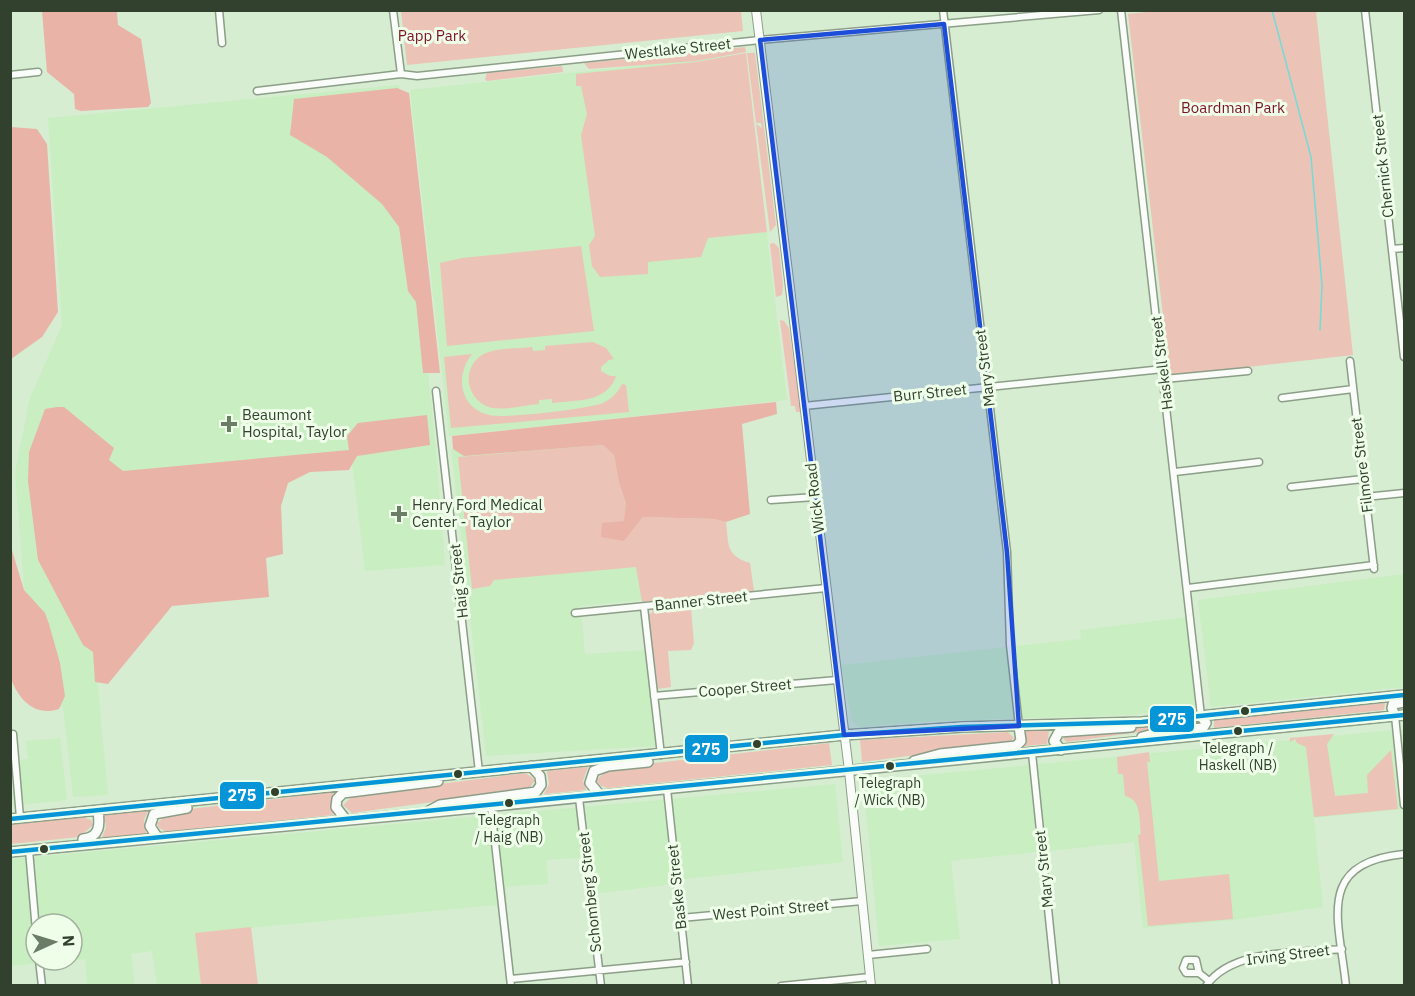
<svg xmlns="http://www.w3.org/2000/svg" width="1415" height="996" viewBox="0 0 1415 996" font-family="'IBM Plex Sans',sans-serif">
  <rect width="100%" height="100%" fill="#d6edd1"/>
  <path fill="#c9eec1" d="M745 54 787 400 449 436 410 90Z
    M399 85 436 450 445 565 365 571 352 463 140 478 95 654 108 795 73 797 63 707 33 705 15 472 30 398 62 325 48 118Z
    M623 432 645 600 581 606 585 654 646 650 656 746 486 756 451 449Z
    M1404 574V687L1211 707 1198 600Z
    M1188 617 1195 705 1192 709 1131 715 937 721 858 727 852 721 841 665 1081 639 1080 630Z
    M1404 729V809L1314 818 1323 907 1234 920 1143 928 1134 842 951 861 960 939 879 946 863 781Z
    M60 738 67 800 11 806 10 761 28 759 26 741Z
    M835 784 843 862 686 879 673 884 594 894 591 857 546 860 548 884 506 887 507 904 196 933 201 985H157L152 951 131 954 135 985H87L85 959 72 960V924H36V960H68L11 966V859Z"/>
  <path fill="#ecc3b7" d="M1165 10 1316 11 1353 355 1170 376 1128 14Z
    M401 11H741L743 31 407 65Z
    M745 47 746 52 696 61 589 69 584 63Z
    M746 53 767 232 708 238 701 257 648 262V274L600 277 592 266 589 245 595 236 581 135 587 114 581 86H576V74L696 62Z
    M747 53H755L776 225 770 232 756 124 762 128 761 123H756Z
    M562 66 563 72 487 81 485 79 487 73Z
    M774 243 779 248 783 286 782 295 776 297 770 244Z
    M581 246 594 331 447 346 440 263 462 258Z
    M780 320 784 321 789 328 801 412H796L795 406H791Z
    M593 342 606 348 614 359 609 360 601 367V371L610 376H616C607 403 577 400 552 403V399L539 400V404C525 405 507 410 493 408 468 403 459 370 482 355 495 347 517 349 532 347L533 351 545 350V346Z
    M472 354C455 375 459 408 489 415 503 419 589 409 603 403 612 399 618 392 622 384L626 385 629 412 451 428 444 357Z
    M603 445 614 455 619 483 626 503 624 541 643 517 714 519 726 522C729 545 725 555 750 563L754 591 642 602 636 567 494 580 490 586 472 589 458 457Z
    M685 606 690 608 687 610 691 609 694 643 691 650 668 651 671 687 658 689 648 614 652 613V609Z
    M1385 703 1384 710 1214 728V720Z
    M1199 722V724L1067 742 1063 739 1069 735Z
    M1026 731H1049L1047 744 1025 746Z
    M1008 732 1014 738 1008 743 862 762 860 740Z
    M1334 734 1327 744 1335 796 1368 793 1367 775 1391 750 1398 809 1314 817 1306 747 1297 743 1295 739 1290 742V738Z
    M829 743 832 765 608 788 601 786 596 780 611 768Z
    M1149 752 1150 762H1147L1159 881 1229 874 1233 919 1148 926 1138 835 1141 834C1139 820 1142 799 1125 796L1123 774H1118L1117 757Z
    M588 767 583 781 586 790 544 794 549 784 547 771Z
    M526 773 535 780 529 789 352 813 343 805 354 795Z
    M334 792 331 800 333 815 167 832 159 828 157 823 172 811Z
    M148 811 144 820 146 834 102 838 106 827 104 815Z
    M82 817 91 820 93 825 79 837 11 844V825Z
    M251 927 258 985H201L195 933Z"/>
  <path fill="#eab3a8" d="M42 11H140L117 12 118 25 141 39 151 103 148 107 81 111 75 109 74 94 47 72Z
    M397 88 409 93 440 373H423L416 302 408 291 399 227 382 204 327 157 290 135 294 99Z
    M11 127 37 129 47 144 58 312 42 337 11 359Z
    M776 402 777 414 742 424 750 514 726 522 714 519 643 517 624 541 601 537 602 523 624 521 626 503 619 483 614 455 603 445 464 456 453 449 452 436Z
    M57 407H64L114 448 109 460 123 471 349 450 347 436 358 423 427 415 430 445 357 456 349 470 310 472 288 483 281 506 283 554 266 558 269 597 172 606 108 684 95 682 93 652 83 645 38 560 28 481 29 452 45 409Z
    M11 547 24 590 45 613 49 624 60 663 65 696 59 709C35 717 19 700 11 679Z"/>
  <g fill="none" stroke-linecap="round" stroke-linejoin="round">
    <path stroke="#75dbd7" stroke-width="1.5" d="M1272 10 1311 157 1322 285 1320 330"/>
    <defs>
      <path id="minor" d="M219 10 222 43
        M393 10 401 74
        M943 10 1007 552 1010 645 1019 726
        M1121 10 1201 716
        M1365 10 1404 357
        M10 75 38 72
        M257 91 401 74 417 76 760 40 1099 10
        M1392 249 1404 248
        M1350 361 1374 569
        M1164 379 1248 371
        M436 391 479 772
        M1282 398 1353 389
        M804 406 1163 369
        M1175 472 1259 462
        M1291 487 1363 479
        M1365 497 1404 493
        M771 500 815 497
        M1188 588 1374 565
        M644 607 661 755
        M575 613 826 588
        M654 696 837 680
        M1395 716 1404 805
        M13 734 20 818
        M1032 753 1056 986
        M667 789 688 986
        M579 798 601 986
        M491 807 511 986
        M29 850 36 931
        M681 918 862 901
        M868 955 927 949
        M39 960 42 986
        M1199 973 1196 960H1186L1183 968 1186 973H1199L1209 981
        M511 979 686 962
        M781 986 870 977
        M1206 986C1232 948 1300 953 1342 949
        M1346 986C1339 919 1315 863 1404 854"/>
      <path id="tertiary" d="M756 10 849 771 871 986"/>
      <path id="primary" d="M1395 716 1392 708 1393 704 1404 702
        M1142 737 1161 732 1203 728 1206 723 1201 716
        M1061 750 1054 741 1059 732 1131 727
        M914 761 940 754 1016 746 1021 741 1019 726
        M600 795 590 783 594 771 608 766 648 762
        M429 811 440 805 536 792 541 785 540 776 531 766
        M10 819 844 735 962 727 1142 722 1404 695
        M346 820 336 807 337 799 343 793 438 781
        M157 837 150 826 154 814 187 808
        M83 839C100 837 100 825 98 811
        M10 852 424 813 1404 715"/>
    </defs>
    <use href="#minor" stroke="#8c9e88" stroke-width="9"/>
    <use href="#tertiary" stroke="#8c9e88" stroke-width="10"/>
    <use href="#primary" stroke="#8c9e88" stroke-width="12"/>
    <use href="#minor" stroke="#f9fcf8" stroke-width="6"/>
    <use href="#tertiary" stroke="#f9fcf8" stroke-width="8"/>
    <use href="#primary" stroke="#f9fcf8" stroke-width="9"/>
    <defs>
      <path id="bus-1" d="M10 819 844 735 962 727 1142 722 1404 695
        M10 852 1404 715"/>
    </defs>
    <use href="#bus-1" stroke="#eefee9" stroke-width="9"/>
    <use href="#bus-1" stroke="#0696d7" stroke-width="4.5"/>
  </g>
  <path fill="#1d4ed8" fill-opacity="0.2" stroke="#1d4ed8" stroke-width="4.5" stroke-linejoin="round" d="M944 24 1007 552 1019 726 844 735 760 40Z"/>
  <g fill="#6b7d66" stroke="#eefee9" stroke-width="2">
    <path d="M226 415h6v6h6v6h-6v6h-6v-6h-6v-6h6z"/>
    <path d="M396 505h6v6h6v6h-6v6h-6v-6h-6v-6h6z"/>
  </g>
  <g fill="#31412d" stroke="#eefee9" stroke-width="2">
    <circle cx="1245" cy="711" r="5"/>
    <circle cx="1238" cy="731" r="5"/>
    <circle cx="757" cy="744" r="5"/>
    <circle cx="890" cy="766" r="5"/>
    <circle cx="458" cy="774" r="5"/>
    <circle cx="275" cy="792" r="5"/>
    <circle cx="509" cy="803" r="5"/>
    <circle cx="44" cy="849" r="5"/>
  </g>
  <g text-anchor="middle" stroke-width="6" stroke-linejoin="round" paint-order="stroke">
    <g font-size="14" fill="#31412d" stroke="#eefee9">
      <text x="1238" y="753">Telegraph /<tspan x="1238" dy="17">Haskell (NB)</tspan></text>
      <text x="890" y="788">Telegraph<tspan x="890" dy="17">/ Wick (NB)</tspan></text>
      <text x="509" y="825">Telegraph<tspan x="509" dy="17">/ Haig (NB)</tspan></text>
    </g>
    <g font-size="15" fill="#7d1223" stroke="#eefee9">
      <text x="432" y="41">Papp Park</text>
      <text x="1233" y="113">Boardman Park</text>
    </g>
    <g font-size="15" fill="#31412d" stroke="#eefee9">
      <text transform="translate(678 49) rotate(-6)" y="5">Westlake Street</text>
      <text transform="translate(1383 166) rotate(-96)" y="5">Chernick Street</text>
      <text transform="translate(1162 363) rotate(-97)" y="5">Haskell Street</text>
      <text transform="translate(985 368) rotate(-97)" y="5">Mary Street</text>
      <text transform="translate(930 393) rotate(-6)" y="5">Burr Street</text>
      <text transform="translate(1362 465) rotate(-97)" y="5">Filmore Street</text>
      <text transform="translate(815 498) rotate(-97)" y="5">Wick Road</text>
      <text transform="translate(459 581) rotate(-96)" y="5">Haig Street</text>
      <text transform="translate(701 601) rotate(-6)" y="5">Banner Street</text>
      <text transform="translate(745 688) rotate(-5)" y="5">Cooper Street</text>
      <text transform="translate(1044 869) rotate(-96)" y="5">Mary Street</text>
      <text transform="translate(677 887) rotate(-96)" y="5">Baske Street</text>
      <text transform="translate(590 892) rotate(-96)" y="5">Schomberg Street</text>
      <text transform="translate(771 910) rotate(-5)" y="5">West Point Street</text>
      <text transform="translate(1288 955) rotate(-7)" y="5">Irving Street</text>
    </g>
    <g font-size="15" fill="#31412d" stroke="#eefee9" text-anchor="start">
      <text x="242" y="420">Beaumont<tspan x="242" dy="17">Hospital, Taylor</tspan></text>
      <text x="412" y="510">Henry Ford Medical<tspan x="412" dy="17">Center - Taylor</tspan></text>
    </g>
  </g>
  <g stroke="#eefee9" stroke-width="2">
    <rect x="1149" y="705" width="46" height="28" rx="6" fill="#0696d7"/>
    <rect x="684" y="734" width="45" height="29" rx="6" fill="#0696d7"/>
    <rect x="219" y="781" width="46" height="29" rx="6" fill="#0696d7"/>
  </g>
  <g font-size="16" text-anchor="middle" font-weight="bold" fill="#fff">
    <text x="1172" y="725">275</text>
    <text x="706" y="755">275</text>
    <text x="242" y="801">275</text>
  </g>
  <rect width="1415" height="996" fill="none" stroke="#31412d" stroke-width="24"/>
  <g transform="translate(54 942) rotate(86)"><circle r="28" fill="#eefee9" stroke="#a2b29e" stroke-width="1.5"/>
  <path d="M0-4.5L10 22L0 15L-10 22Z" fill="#6b7d66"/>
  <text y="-9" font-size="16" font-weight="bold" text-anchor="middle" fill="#31412d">N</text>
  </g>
</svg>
